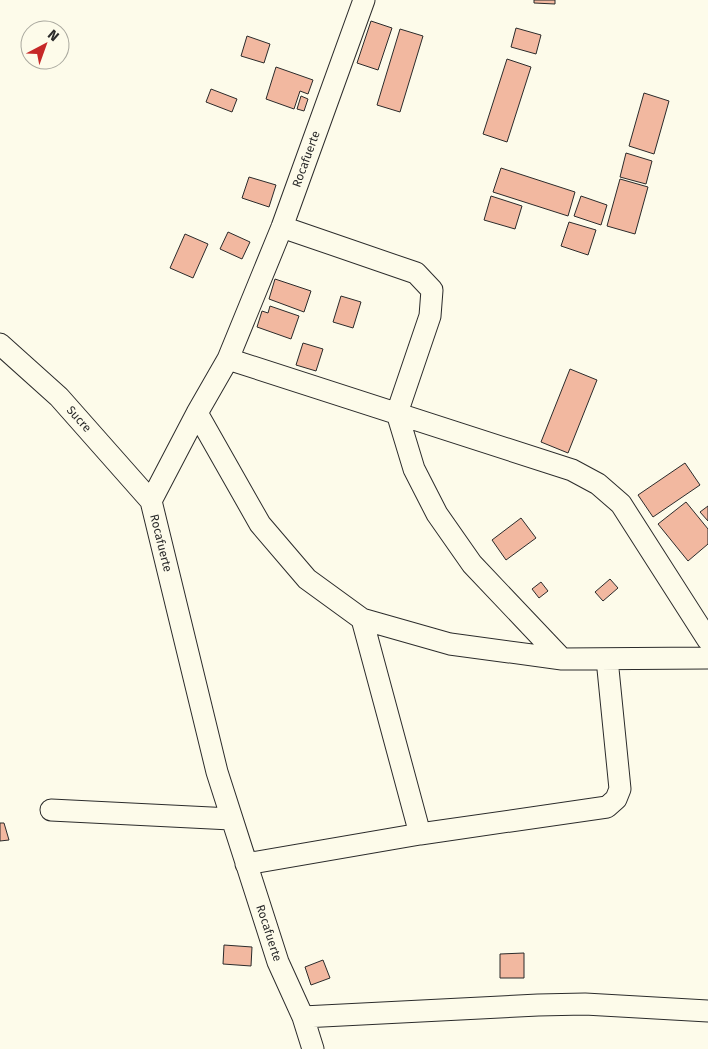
<svg xmlns="http://www.w3.org/2000/svg" width="708" height="1049" viewBox="0 0 708 1049" font-family="'Fira Sans',sans-serif">
  <rect width="100%" height="100%" fill="#fdfbea"/>
  <path fill="#f2b8a0" stroke="#2b2b2b" d="M534 0H555V4L534 3Z
    M371 21 392 28 378 70 357 63Z
    M516 28 541 35 536 54 511 47Z
    M400 29 423 36 400 112 377 105Z
    M247 36 270 44 264 63 241 56Z
    M507 59 531 67 507 142 483 134Z
    M276 67 313 80 308 94 300 91 294 109 266 99Z
    M211 89 237 99 232 112 206 102Z
    M644 93 669 101 654 154 629 146Z
    M301 96 308 99 304 111 297 109Z
    M626 153 652 161 646 184 620 177Z
    M501 168 575 192 568 216 493 192Z
    M249 177 276 185 269 207 242 198Z
    M620 179 648 187 635 234 607 226Z
    M491 196 522 206 515 229 484 220Z
    M581 196 607 205 601 225 574 216Z
    M569 222 596 230 588 255 561 246Z
    M228 232 250 242 242 259 220 249Z
    M185 234 208 244 193 278 170 268Z
    M275 279 311 291 304 312 269 299Z
    M341 296 361 302 353 328 333 322Z
    M270 306 299 316 291 339 257 327 262 311 268 313Z
    M303 343 323 349 316 371 296 365Z
    M570 369 597 380 568 453 541 442Z
    M685 463 700 485 653 517 638 495Z
    M686 502 708 529V544L688 561 658 524Z
    M708 506V521L700 512Z
    M521 518 536 538 506 560 492 540Z
    M610 579 618 588 603 601 595 592Z
    M541 582 548 591 539 598 532 589Z
    M0 823H4L9 840 0 841Z
    M224 945 252 947 251 966 223 964Z
    M524 953V978H500V954Z
    M323 960 330 978 311 985 305 967Z"/>
  <g fill="none" stroke-linecap="round" stroke-linejoin="round">
    <defs>
      <path id="minor" d="M282 227 416 273 432 290 430 316 397 413 414 469 437 514 472 564 562 659
        M0 344 59 397 151 501
        M228 359 572 470 598 484 621 504 708 640
        M197 413 260 524 307 579 362 619 450 644 562 659 708 658
        M362 619 420 834
        M51 810 231 819
        M246 864 420 834 607 807 616 799 620 789 607 659
        M303 1017 538 1005 585 1004 708 1011
        M313 1049 303 1017 278 962 217 772 151 501 197 413 228 359 282 227 364 0"/>
    </defs>
    <use href="#minor" stroke="#2b2b2b" stroke-width="23"/>
    <use href="#minor" stroke="#fdfbea" stroke-width="21"/>
  </g>
  <g text-anchor="middle" stroke-width="4" stroke-linejoin="round" paint-order="stroke">
    <g font-size="12" fill="#2b2b2b" stroke="#fdfbea">
      <text transform="translate(306 159) rotate(-70)" y="4">Rocafuerte</text>
      <text transform="translate(79 419) rotate(48)" y="4">Sucre</text>
      <text transform="translate(161 543) rotate(76)" y="4">Rocafuerte</text>
      <text transform="translate(269 933) rotate(72)" y="4">Rocafuerte</text>
    </g>
  </g>
  <g transform="translate(45 45) rotate(41)"><circle r="24" fill="#fdfbea" stroke="#a9a89e"/>
  <path d="M0-4L9 19L0 12L-9 19Z" fill="#c62828"/>
  <text y="-8" font-size="14" font-weight="bold" text-anchor="middle" fill="#2b2b2b">N</text>
  </g>
</svg>
